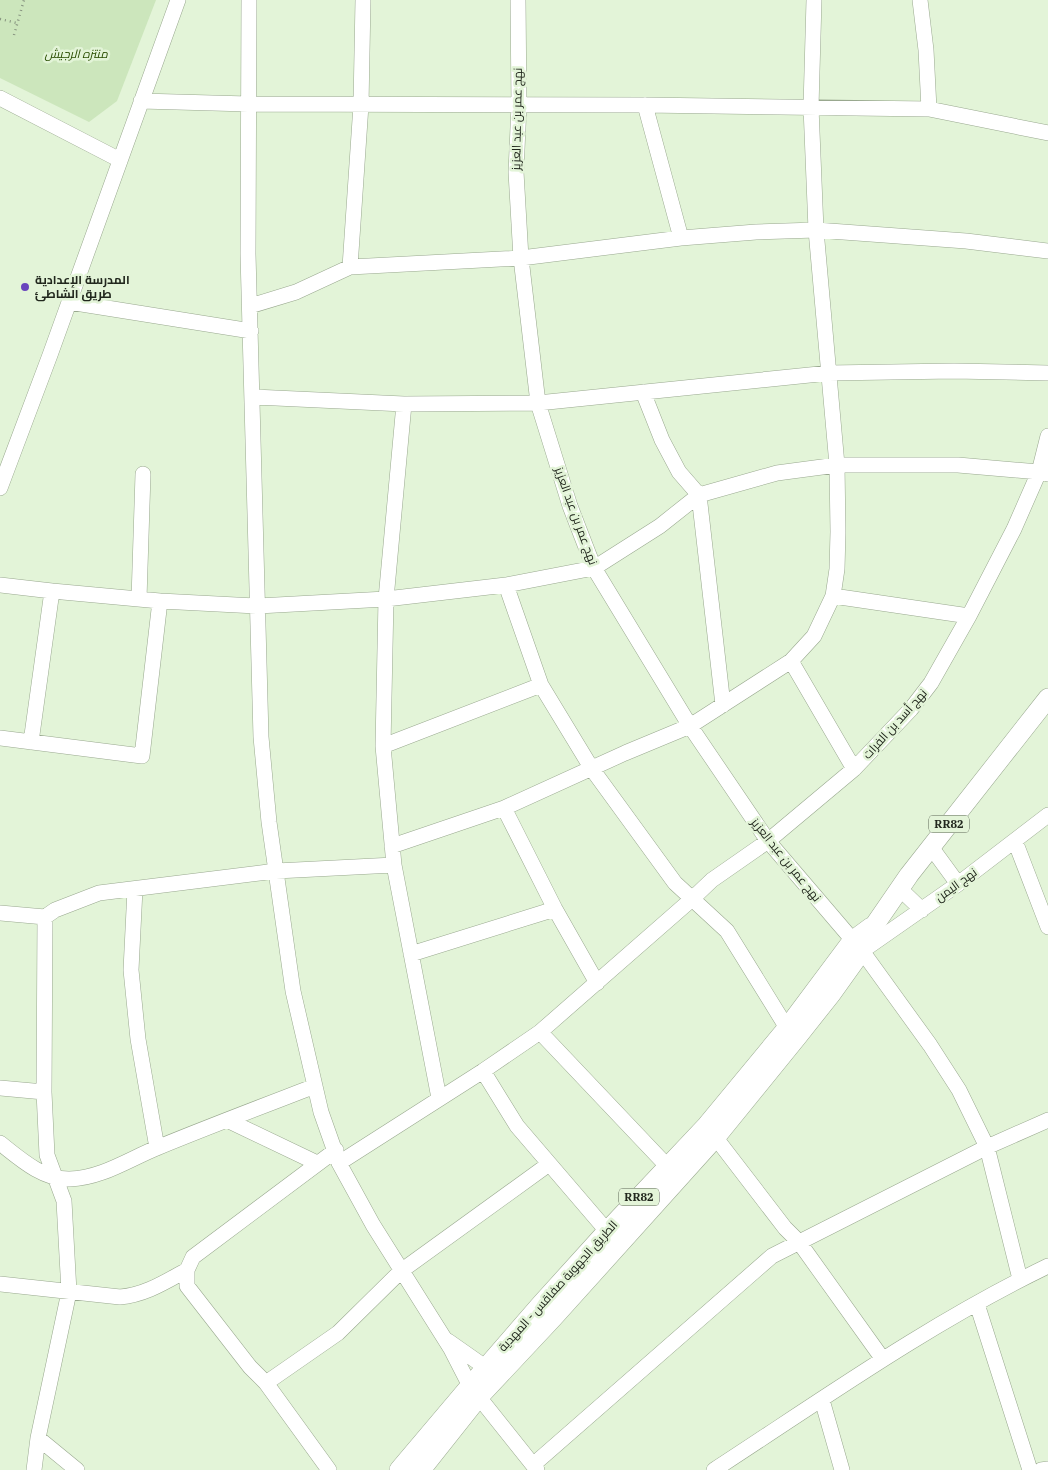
<svg xmlns="http://www.w3.org/2000/svg" width="1048" height="1470" viewBox="0 0 1048 1470" font-family="'IBM Plex Serif',Cairo,serif">
  <rect width="100%" height="100%" fill="#e3f4d8"/>
  <path fill="#cce6bc" d="M0 0H156L117 101 89 122 0 78Z"/>
  <g fill="none" stroke-linecap="round" stroke-linejoin="round">
    <defs>
      <path id="minor" d="M249 0 248 254 261 737 269 822 293 991 321 1112 339 1163 373 1225 451 1349 470 1386 537 1470
        M363 0 361 105 350 267 521 258 681 238 756 232 816 230 966 241 1048 251
        M518 0 519 105 516 172 521 258 538 403 570 506 594 568 690 726 768 841 862 951 930 1045 959 1090 987 1147 1020 1279
        M920 0 926 50 929 109
        M0 98 120 160
        M141 101 248 104 645 105 929 109 1048 133
        M645 105 681 238
        M69 302 251 331
        M250 306 296 292 350 267
        M643 392 662 440 679 472 699 495 723 705
        M252 397 404 404 538 403 829 373 954 371 1048 373
        M404 404 386 599 383 746 394 865 439 1098
        M0 488 50 355 178 0
        M0 585 52 591 160 601 258 606 386 599 506 585 594 568 660 526 699 495 777 473 837 465H958L1039 472 1048 474
        M506 585 541 685 592 769 675 883 727 931 787 1028
        M833 596 969 616
        M139 599 143 474
        M791 661 854 769
        M0 738 142 756 160 601
        M31 742 52 591
        M383 746 541 685
        M504 808 555 909 597 983
        M1015 841 1048 927
        M392 846 504 808 625 753 690 726 791 661 814 636 833 596 837 569 838 532 837 465 816 230 811 107 814 0
        M931 847 958 884
        M899 888 922 910
        M135 889 131 970 138 1039 157 1148
        M0 913 45 917
        M862 951 958 884 1048 815
        M411 954 555 909
        M540 1032 668 1167
        M483 1071 517 1126 607 1231
        M0 1088 44 1092
        M227 1120 317 1163
        M709 1129 785 1228 799 1242 882 1358
        M0 1143C19 1158 43 1180 70 1179 102 1178 129 1159 159 1147 210 1126 263 1106 315 1086
        M339 1163 483 1071 540 1032 692 899 712 880 768 841 854 769 911 709 931 683 969 616 1014 529 1039 472 1048 436
        M0 1284 120 1297C145 1295 165 1282 187 1270
        M977 1304 1030 1470
        M448 1341 485 1367 494 1375
        M266 1383 250 1367 187 1286V1270L193 1257 336 1150
        M822 1400 842 1470
        M38 1438 77 1470
        M533 1465 772 1256 987 1147 1048 1120
        M34 1470 38 1438 69 1292 64 1201 47 1155 44 1092 45 917 55 910 99 893 276 871 394 865
        M329 1470 266 1383 338 1333 401 1271 549 1164
        M714 1470C823 1399 930 1323 1048 1266
        M1041 1470 1048 1469"/>
      <path id="major" d="M399 1470 470 1386 541 1304 607 1231 706 1126 787 1028 852 941 871 927
        M421 1470 478 1398 553 1318 716 1137 798 1036 832 993 862 951 876 923 909 875 1048 698"/>
    </defs>
    <use href="#minor" stroke="#99a88f" stroke-width="16"/>
    <use href="#major" stroke="#99a88f" stroke-width="20"/>
    <path stroke="#85917e" stroke-width="2.5" stroke-dasharray="1 4" stroke-linecap="butt" d="M0 19 17 23
      M14 35 24 0"/>
    <use href="#minor" stroke="#fff" stroke-width="15"/>
    <use href="#major" stroke="#fff" stroke-width="19"/>
  </g>
  <circle fill="#6945bd" stroke="#e3f4d8" stroke-width="2" cx="25" cy="287" r="5"/>
  <g text-anchor="middle" stroke-width="5" stroke-linejoin="round" paint-order="stroke">
    <g fill="#e3f4d8" stroke="#5b6455" stroke-width="1">
      <rect x="929" y="815.5" width="40" height="17" rx="4"/>
      <rect x="619" y="1188.5" width="40" height="17" rx="4"/>
    </g>
    <g font-size="11" font-weight="bold" fill="#21271d">
      <text x="949" y="828">RR82</text>
      <text x="639" y="1201">RR82</text>
    </g>
    <g font-size="12" font-style="italic" fill="#294d00" stroke="#e3f4d8">
      <text x="76" y="58">منتزه الرجيش</text>
    </g>
    <g font-size="12" fill="#21271d" stroke="#e3f4d8">
      <text transform="translate(517 119) rotate(-89)" y="4">نهج عمر بن عبد العزيز</text>
      <text transform="translate(576 516) rotate(70)" y="4">نهج عمر بن عبد العزيز</text>
      <text transform="translate(895 724) rotate(-48)" y="4">نهج أسد بن الفرات</text>
      <text transform="translate(786 860) rotate(51)" y="4">نهج عمر بن عبد العزيز</text>
      <text transform="translate(956 885) rotate(-36)" y="4">نهج اليمن</text>
      <text transform="translate(558 1286) rotate(-48)" y="4">الطريق الجهوية صفاقس - المهدية</text>
    </g>
    <g font-size="12" font-weight="bold" fill="#21271d" stroke="#e3f4d8" text-anchor="start">
      <text x="35" y="284">المدرسة الإعدادية<tspan x="35" dy="14">طريق الشاطئ</tspan></text>
    </g>
  </g>
</svg>
